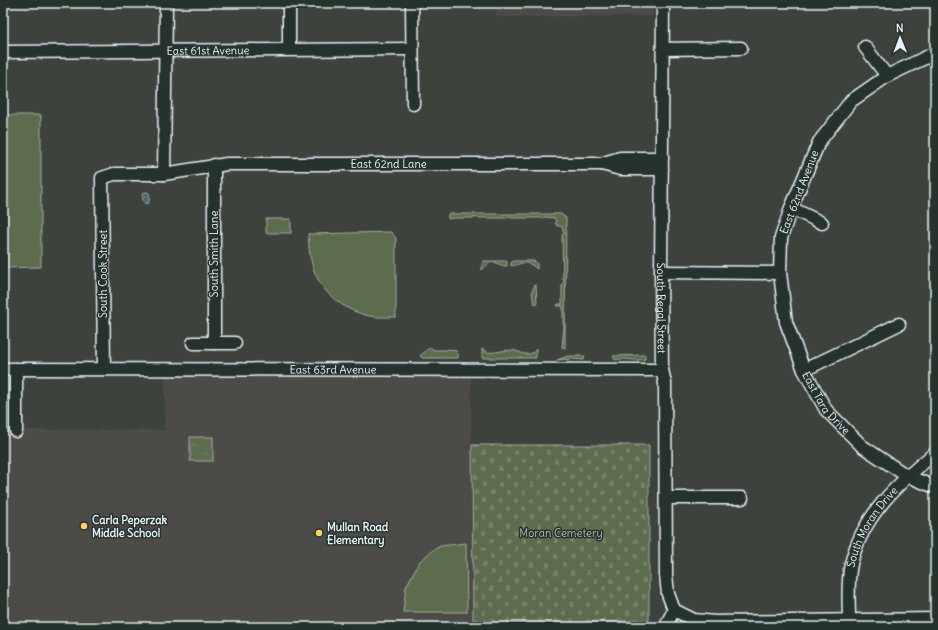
<svg xmlns="http://www.w3.org/2000/svg" width="938" height="630" viewBox="0 0 938 630" font-family="Delius,sans-serif">
  <defs>
    <pattern id="cemetery-stones" width="16" height="16" patternUnits="userSpaceOnUse"><rect width="16" height="16" fill="#5d6c4e"/><path d="M2 7V4a2 2 0 0 1 4 0v3zM10 15v-3a2 2 0 0 1 4 0v3z" fill="#748168"/></pattern>
    <pattern id="park-crowns" width="20" height="18" patternUnits="userSpaceOnUse"><rect width="20" height="18" fill="#5d6c4e"/><path d="M2 6a3 3 0 1 1 6 0M12 15a3 3 0 1 1 6 0" fill="none" stroke="#748168"/></pattern>
    <pattern id="water-rules" width="6" height="5" patternUnits="userSpaceOnUse"><rect width="6" height="5" fill="#4c6872"/><path d="M0 2.5h6" fill="none" stroke="#667e87"/></pattern>
  </defs>
  <rect width="100%" height="100%" fill="#3d423c"/>
  <filter id="ink" filterUnits="userSpaceOnUse"><feTurbulence type="fractalNoise" baseFrequency=".025" numOctaves="2"/><feDisplacementMap in="SourceGraphic" scale="8" xChannelSelector="R" yChannelSelector="G"/><feConvolveMatrix kernelMatrix="1 2 1 2 8 2 1 2 1" color-interpolation-filters="sRGB"/></filter>
  <g filter="url(#ink)">
    <path fill="#4d4c46" d="M496 3H653V16L496 17Z
      M165 376H471L473 625 358 626 325 622 284 620 165 623 3 621V430H165Z"/>
    <path fill="#5d6c4e" stroke="#a2aea3" d="M3 115H41V267L3 268Z
      M448 214H561L566 218 565 348 562 347 564 326 563 324V306H557L558 304H562V284L564 282 563 280 562 235 564 234 562 227 556 225 555 218 545 217 543 218H511L510 216 507 218H476L474 217 473 218H454L448 219Z
      M266 219H291V233H266Z
      M391 232 396 238V317C385 317 373 318 362 314 339 307 318 289 312 264 309 255 309 244 308 234Z
      M484 261H507V266C496 266 494 256 482 270V263Z
      M513 261H534L537 263V269C525 259 523 264 511 266V263Z
      M535 285H536L537 303 535 304C532 298 531 290 535 285Z
      M430 347 434 350H445L450 349 456 351 458 353V358H422L420 356Z
      M482 349 486 351V352C496 354 506 348 516 351 521 352 523 355 529 354 533 353 534 352 536 349V358H482Z
      M645 355V359C636 362 623 357 615 360L613 356Z
      M568 356H585L584 360 572 359 557 360Z
      M466 543 467 612H403L406 587 419 562 433 550 441 546Z"/>
    <path fill="url(#cemetery-stones)" stroke="#a2aea3" d="M472 445H649V621L473 625Z"/>
    <path fill="url(#park-crowns)" stroke="#a2aea3" d="M190 437H213V461H190Z"/>
    <path fill="url(#water-rules)" stroke="#8a9fa8" d="M145 192H148L150 194 149 202 148 204 144 203 143 201 142 194Z"/>
    <g fill="none" stroke-linecap="round" stroke-linejoin="round">
      <defs>
        <g id="minor">
          <path d="M289 3V49"/>
          <path d="M412 3 413 104"/>
          <path id="s1" d="M663 3 661 272 662 370 665 383 666 575 668 594 674 610"/>
          <path d="M865 47 887 76"/>
          <path d="M663 49 741 48"/>
          <path id="s2" d="M3 52 412 49"/>
          <path id="s3" d="M935 53 887 76 851 101 819 142 791 208 781 238 780 273 786 322 804 370 826 410 862 446 907 476 935 487"/>
          <path d="M602 164 620 169H662"/>
          <path d="M214 165V343"/>
          <path d="M164 174 166 3"/>
          <path d="M791 208 822 223"/>
          <path d="M661 272 780 273"/>
          <path d="M193 343H235"/>
          <path id="s4" d="M3 369 662 370"/>
          <path id="s5" d="M104 369 102 178 114 174H164L227 164H601L620 158H662"/>
          <path d="M804 370 899 324"/>
          <path d="M16 431V369"/>
          <path d="M666 498H742"/>
          <path d="M674 610 694 620 715 622 935 619"/>
          <path id="s6" d="M849 620C849 602 847 582 851 564 862 516 898 483 935 453"/>
          <path d="M665 627 674 610"/>
        </g>
      </defs>
      <use href="#minor" stroke="#e8f1f8" stroke-width="15"/>
      <use href="#minor" stroke="#26332d" stroke-width="12"/>
    </g>
  </g>
  <g fill="#ffd166" stroke="#26332d" stroke-width="1.5">
    <circle cx="84" cy="526" r="4"/>
    <circle cx="319" cy="533" r="4"/>
  </g>
  <g text-anchor="middle" stroke-width="3" stroke-linejoin="round" paint-order="stroke">
    <g font-size="11" fill="#e8f1f8" stroke="#26332d">
      <text dy="4" stroke="none"><textPath href="#s2" startOffset="205">East 61st Avenue</textPath></text>
      <text dy="4" stroke="none"><textPath href="#s5" startOffset="479">East 62nd Lane</textPath></text>
      <text transform="translate(799 192) rotate(-69)" y="4">East 62nd Avenue</text>
      <text transform="translate(214 254) rotate(-90)" y="4">South Smith Lane</text>
      <text transform="translate(103 274) rotate(-90)" y="4">South Cook Street</text>
      <text dy="4" stroke="none"><textPath href="#s1" startOffset="305">South Regal Street</textPath></text>
      <text dy="4" stroke="none"><textPath href="#s4" startOffset="330">East 63rd Avenue</textPath></text>
      <text dy="4" stroke="none"><textPath href="#s3" startOffset="428">East Tara Drive</textPath></text>
      <text dy="4" stroke="none"><textPath href="#s6" startOffset="99">South Moran Drive</textPath></text>
    </g>
    <g font-size="11" font-weight="bold" fill="#e8f1f8" stroke="#26332d" text-anchor="start">
      <text x="92" y="524">Carla Peperzak<tspan x="92" dy="13">Middle School</tspan></text>
      <text x="327" y="531">Mullan Road<tspan x="327" dy="13">Elementary</tspan></text>
    </g>
    <g font-size="11" fill="#b0bcb4" stroke="#26332d">
      <text x="561" y="537">Moran Cemetery</text>
    </g>
  </g>
  <rect width="938" height="630" fill="none" stroke="#26332d" stroke-width="16"/>
  <rect x="8" y="8" width="922" height="614" fill="none" stroke="#e8f1f8" stroke-width="1.5" filter="url(#ink)"/>
  <g transform="translate(900 38) rotate(359)" stroke="#26332d" stroke-width="3" paint-order="stroke">
  <path d="M0-3L7 15L0 10L-7 15Z" fill="#e8f1f8"/>
  <text y="-6" font-size="11" font-weight="bold" text-anchor="middle" fill="#e8f1f8">N</text>
  </g>
</svg>
